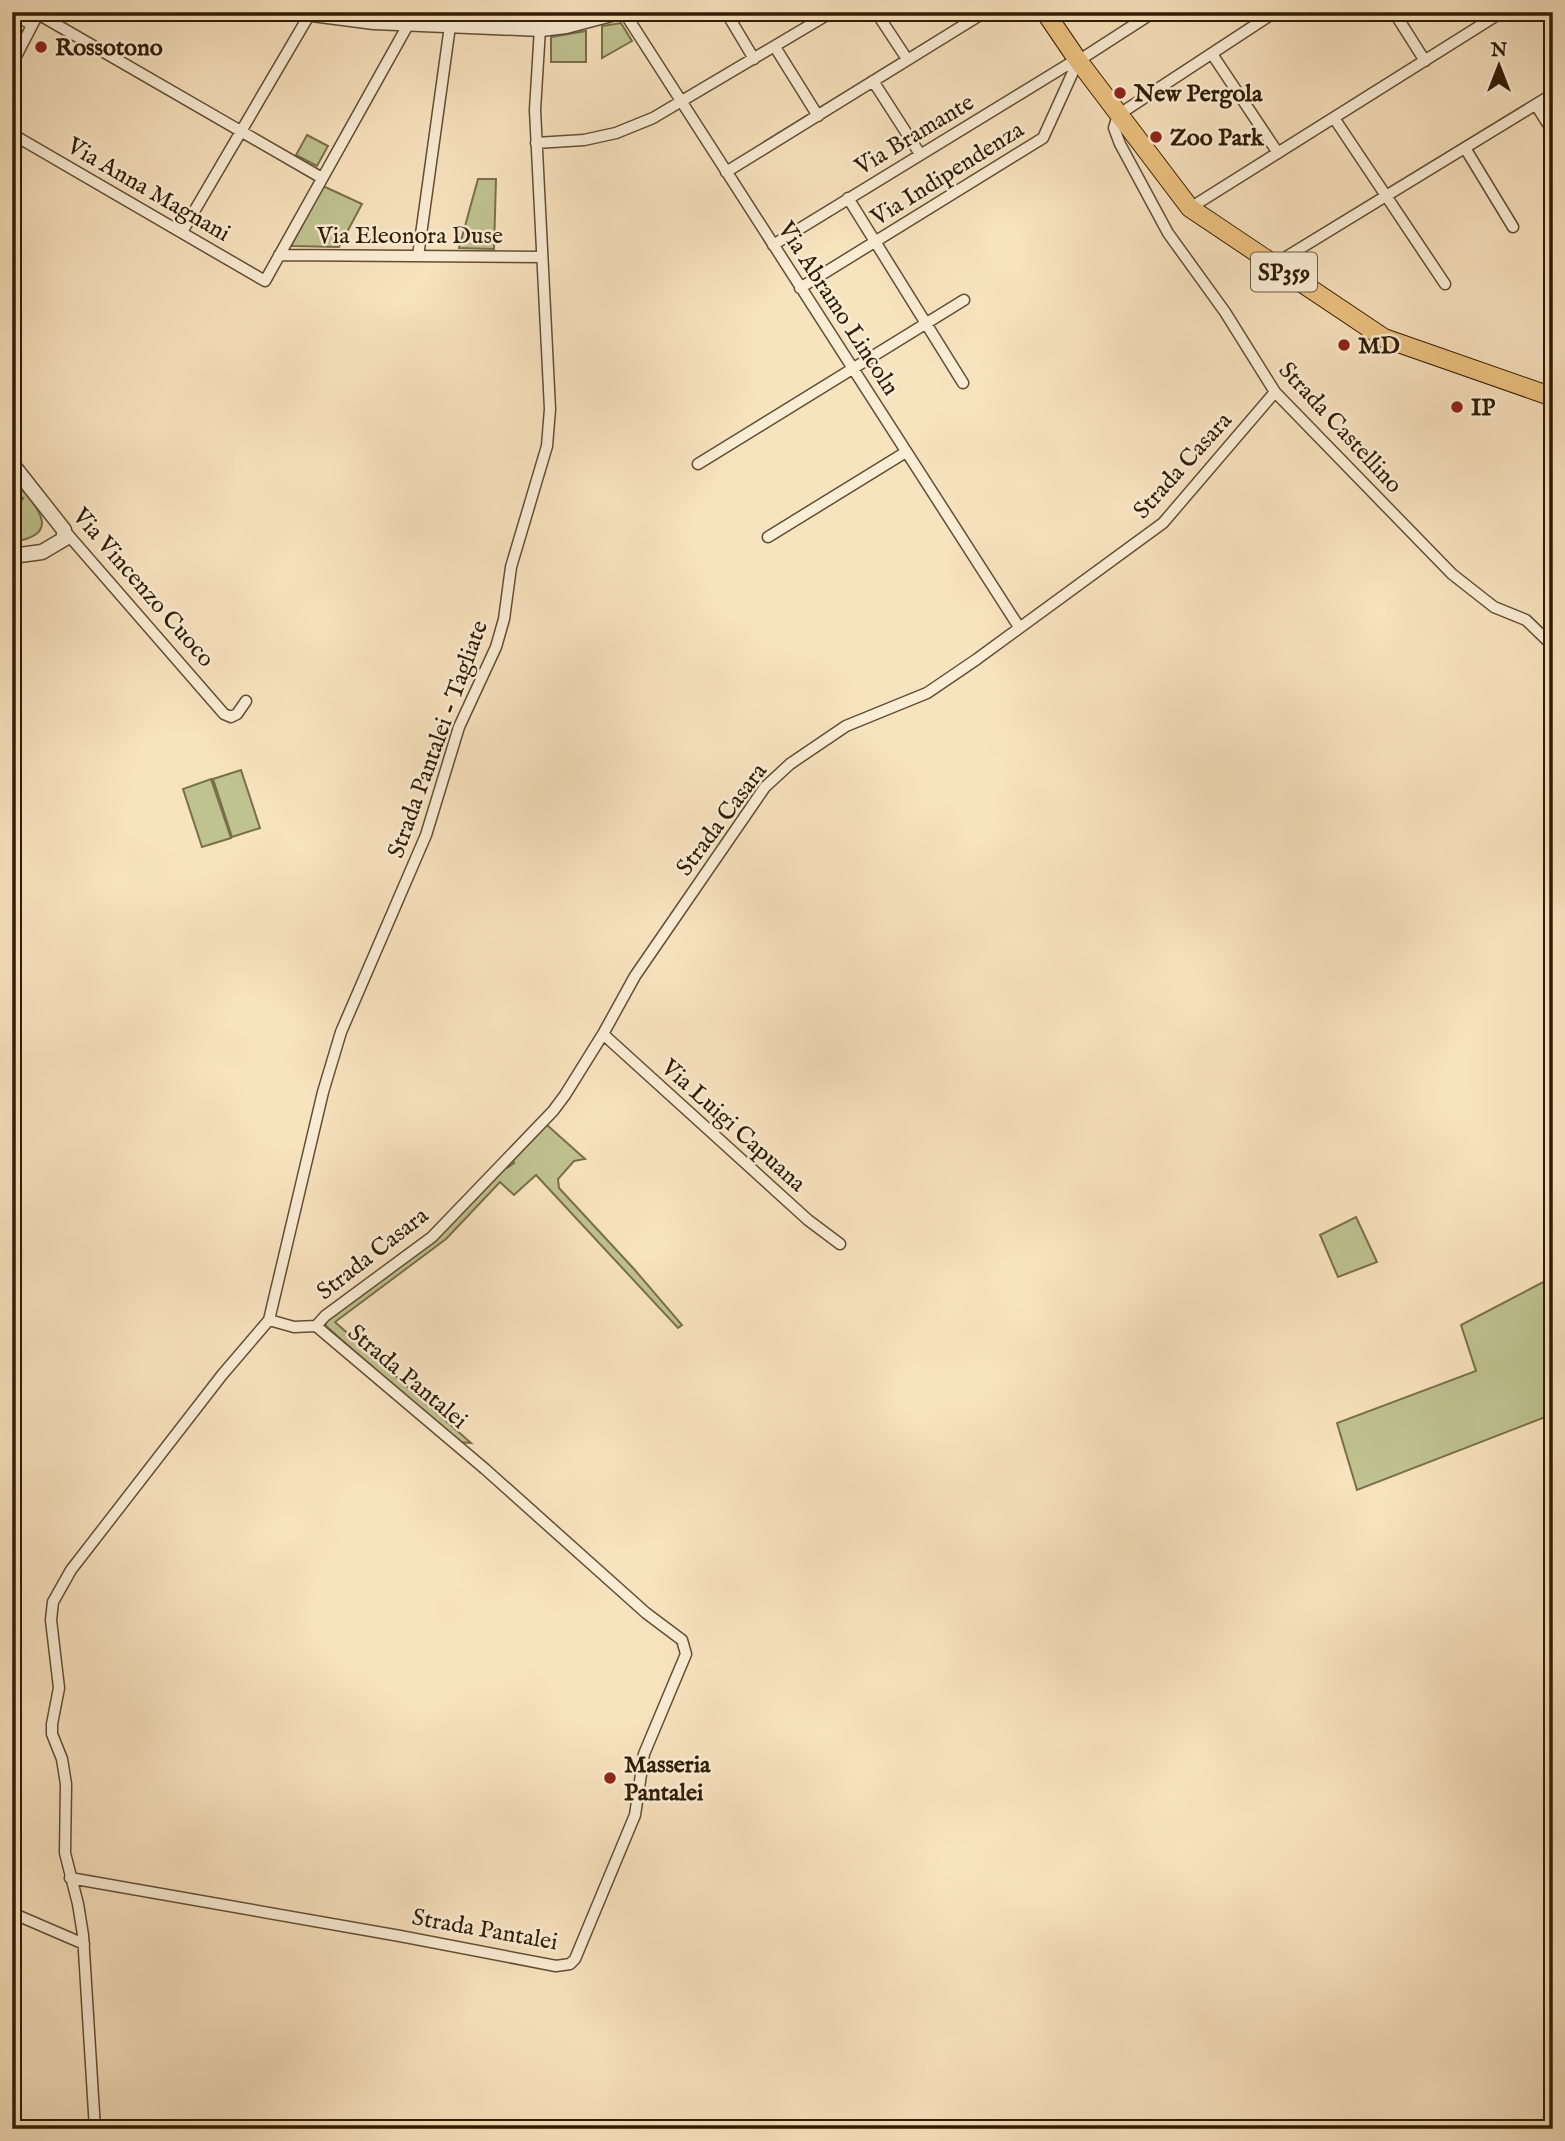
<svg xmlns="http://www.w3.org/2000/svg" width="1565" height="2141" viewBox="0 0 1565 2141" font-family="'IM FELL English',serif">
  <rect width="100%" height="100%" fill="#f8e3bf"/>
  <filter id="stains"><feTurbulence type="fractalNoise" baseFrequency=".00286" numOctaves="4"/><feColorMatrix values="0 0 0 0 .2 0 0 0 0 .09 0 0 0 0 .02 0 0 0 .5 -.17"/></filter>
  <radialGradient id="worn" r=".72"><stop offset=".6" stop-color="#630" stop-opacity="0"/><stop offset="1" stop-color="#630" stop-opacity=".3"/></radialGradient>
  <path fill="#bfc390" stroke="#78704a" stroke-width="2" d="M621 23 632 41 602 58V26Z
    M586 31V62H551V37Z
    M307 135 328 146 317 166 296 155Z
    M478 179H496L494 249 459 248Z
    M323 186 362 204 339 247 292 246V244Z
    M12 478C32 502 68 534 12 542V516L23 498 12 491Z
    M241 770 260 828 232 837 213 779Z
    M211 779 231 838 202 847 183 789Z
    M547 1125 585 1159 574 1161 558 1179 559 1188 634 1269 682 1325 678 1328 536 1175 514 1195 500 1182 446 1239 335 1322 471 1443 458 1442 326 1326V1320L435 1238 504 1168H507L514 1163 513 1160Z
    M1356 1217 1377 1262 1338 1277 1320 1235Z
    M1553 1277V1414L1357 1490 1337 1423 1476 1371 1461 1325Z"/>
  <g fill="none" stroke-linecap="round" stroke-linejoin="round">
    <defs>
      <path id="minor" d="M624 12 1019 627
        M726 12 754 59
        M876 12 907 59
        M1275 12 1118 115 1114 128 1120 144 1168 233 1225 312 1275 392 1452 574 1494 607 1526 620 1553 646
        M1394 12 1425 61
        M12 13 32 25
        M38 14 322 178
        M775 47 818 116
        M1212 54 1278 153
        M12 64 39 12
        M873 81 920 154
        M1536 105 1553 132
        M1334 118 1445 284
        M12 134 265 281 409 23
        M536 143 584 140 616 133 653 118 832 12
        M1465 148 1513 227
        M726 172 985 12
        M848 198 963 383
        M1190 208 1502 12
        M182 232 311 12
        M773 245 1077 59
        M279 255 541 257
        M418 256 450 26
        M1273 265 1553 94
        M800 288 1043 138 1078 61 1154 12
        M698 464 964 300
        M12 504 15 506
        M64 530 224 714 231 717 237 714 246 701
        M768 537 906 452
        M603 1034 808 1220 840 1244
        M269 1320 294 1327 316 1326 325 1316 432 1237 553 1111 565 1095 603 1034 635 976 765 787 790 764 846 726 927 693 977 659 1163 523 1275 392
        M70 1878 400 1936 556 1966 570 1964 575 1959 635 1815 644 1754 686 1654 682 1640 646 1613 485 1469 316 1326
        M12 1913 84 1944
        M95 2129 83 1935 78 1904 65 1853 66 1784 62 1759 52 1734V1724L59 1688 51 1620 53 1602 71 1570 222 1375 269 1320 323 1092 341 1032 426 835 459 727 496 647 504 619 511 567 547 446 550 409 535 110 541 12"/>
      <path id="tertiary" d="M297 12 374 22 541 29 566 26 619 12
        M12 464 64 530V539L42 552 12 556"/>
      <path id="primary" d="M1045 12 1077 59 1190 208 1384 338 1553 397"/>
    </defs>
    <use href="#minor" stroke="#624e33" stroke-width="13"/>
    <use href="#tertiary" stroke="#624e33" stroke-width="17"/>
    <use href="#primary" stroke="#301c04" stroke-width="20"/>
    <use href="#minor" stroke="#faedd5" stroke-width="10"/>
    <use href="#tertiary" stroke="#faedd5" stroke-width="14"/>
    <use href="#primary" stroke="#ecc280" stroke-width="18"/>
  </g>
  <g fill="#8f2418" stroke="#faedd5" stroke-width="2.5">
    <circle cx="41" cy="47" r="7"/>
    <circle cx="1120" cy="93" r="7"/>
    <circle cx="1156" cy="137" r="7"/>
    <circle cx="1344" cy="345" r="7"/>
    <circle cx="1457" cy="407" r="7"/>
    <circle cx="610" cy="1778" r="7"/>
  </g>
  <g text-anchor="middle" stroke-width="5" stroke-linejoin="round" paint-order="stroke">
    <rect fill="#faedd5" stroke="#6d5b43" stroke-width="2" x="1251" y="252.5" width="66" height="39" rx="5"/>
    <g font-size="23" font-weight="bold" fill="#301c04">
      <text x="1284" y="280">SP359</text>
    </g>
    <g font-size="24" font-weight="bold" fill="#301c04" stroke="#faedd5" text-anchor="start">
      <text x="55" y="55">Rossotono</text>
      <text x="1134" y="101">New Pergola</text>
      <text x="1170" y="145">Zoo Park</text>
      <text x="1358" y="353">MD</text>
      <text x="1471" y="415">IP</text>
      <text x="624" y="1772">Masseria<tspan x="624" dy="28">Pantalei</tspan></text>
    </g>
    <g font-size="24" fill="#301c04" stroke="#faedd5">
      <text transform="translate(914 134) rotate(-31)" y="8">Via Bramante</text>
      <text transform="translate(947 173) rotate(-32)" y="8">Via Indipendenza</text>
      <text transform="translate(149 189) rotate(30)" y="8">Via Anna Magnani</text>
      <text x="410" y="243">Via Eleonora Duse</text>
      <text transform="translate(839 308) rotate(57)" y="8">Via Abramo Lincoln</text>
      <text transform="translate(1341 427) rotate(47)" y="8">Strada Castellino</text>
      <text transform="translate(1182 465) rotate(-48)" y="8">Strada Casara</text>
      <text transform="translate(144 587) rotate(49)" y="8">Via Vincenzo Cuoco</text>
      <text transform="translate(437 739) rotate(-70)" y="8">Strada Pantalei - Tagliate</text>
      <text transform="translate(721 819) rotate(-53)" y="8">Strada Casara</text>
      <text transform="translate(734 1125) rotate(42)" y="8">Via Luigi Capuana</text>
      <text transform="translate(372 1253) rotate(-38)" y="8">Strada Casara</text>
      <text transform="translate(408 1376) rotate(40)" y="8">Strada Pantalei</text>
      <text transform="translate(485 1929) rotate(10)" y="8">Strada Pantalei</text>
    </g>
  </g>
  <rect width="1565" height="2141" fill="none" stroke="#f8e3bf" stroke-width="42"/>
  <rect x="14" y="14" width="1537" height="2113" fill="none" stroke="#301c04" stroke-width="3.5"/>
  <rect x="21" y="21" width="1523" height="2099" fill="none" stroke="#301c04" stroke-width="2"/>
  <g transform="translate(1499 66)" stroke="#faedd5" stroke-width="5" paint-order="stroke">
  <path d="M0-5L12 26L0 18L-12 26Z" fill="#301c04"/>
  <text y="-10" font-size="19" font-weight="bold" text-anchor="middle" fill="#301c04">N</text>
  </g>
  <rect width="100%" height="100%" filter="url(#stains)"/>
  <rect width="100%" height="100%" fill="url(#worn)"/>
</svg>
